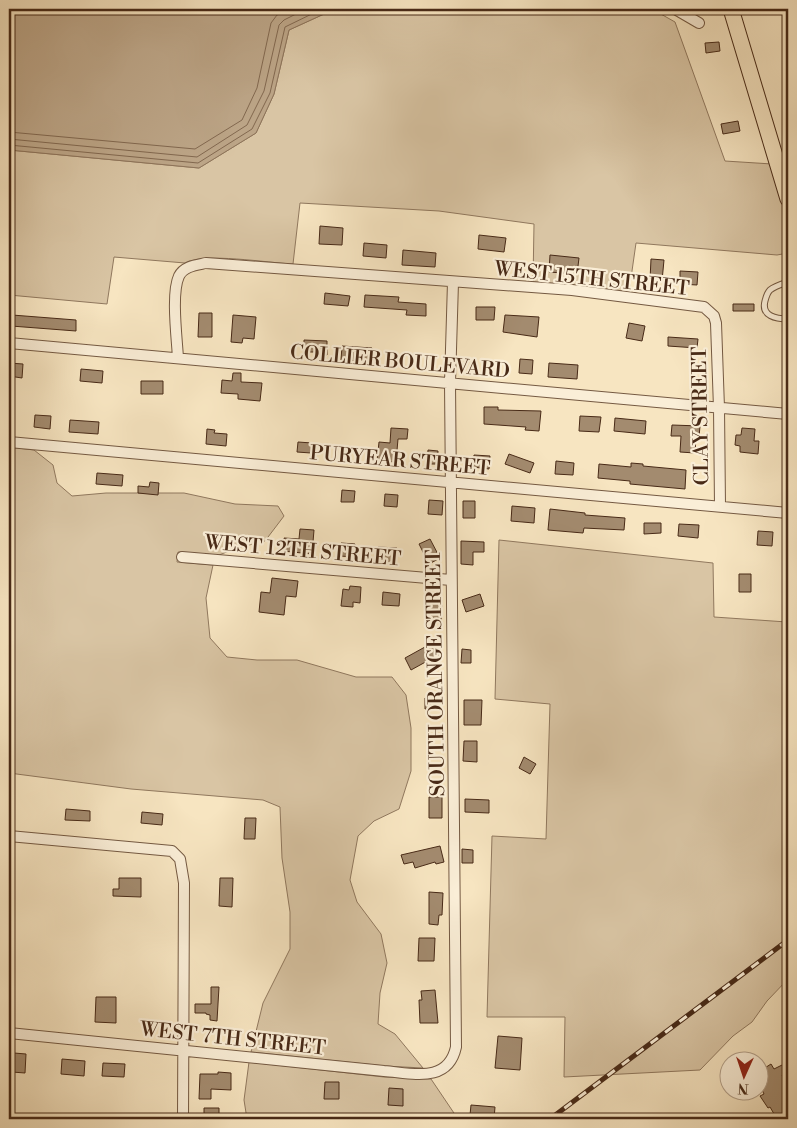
<svg xmlns="http://www.w3.org/2000/svg" width="797" height="1128" viewBox="0 0 797 1128" font-family="'Libre Bodoni',serif">
  <rect width="100%" height="100%" fill="#f7e5c1"/>
  <filter id="stains"><feTurbulence type="fractalNoise" baseFrequency=".004" numOctaves="4"/><feColorMatrix values="0 0 0 0 .2 0 0 0 0 .09 0 0 0 0 .02 0 0 0 .5 -.17"/></filter>
  <radialGradient id="worn" r=".72"><stop offset=".6" stop-color="#630" stop-opacity="0"/><stop offset="1" stop-color="#630" stop-opacity=".3"/></radialGradient>
  <path fill="#d9c5a4" stroke="#90785e" d="M335 9H652L675 22 725 161 772 164 788 216V253L777 255 636 243 629 292 572 285 533 282 534 224 439 211 300 203 293 264C269 263 203 252 185 263L114 257 107 304 9 295V150L199 168 256 133 274 94 289 30Z
    M9 447 34 450 53 465 57 483 72 496 106 493H184L235 504 278 506 284 516 265 541 237 548 219 555 178 552 177 562 213 565 206 598 210 638 227 657 257 660H297L356 677H392L406 695 411 728V771L399 809 374 821 358 836 350 880 357 902 381 934 387 963 380 993 378 1024 395 1034 423 1068 385 1066 251 1052 263 1003 290 949V912L282 858 280 807 263 800 131 789 9 773Z
    M499 540 713 563 714 617 787 622 788 614V979L767 1001 752 1022 733 1036 700 1070 564 1077 565 1017H487L492 836 546 839 550 704 495 699Z
    M249 1062 384 1077 431 1079 458 1119H247L244 1100Z"/>
  <path fill="#bca587" stroke="#8e745a" d="M9 9H335L289 30 274 94 256 133 199 168 9 150Z"/>
  <g fill="none" stroke-linecap="round" stroke-linejoin="round">
    <path stroke="#82684f" stroke-width="1" d="M9 132 195 149 242 120 257 88 271 23 277 15 289 9
      M9 139 197 157 247 125 264 91 279 25 284 20 306 9
      M9 145 198 163 252 129 270 93 285 27 322 9"/>
  </g>
  <path fill="#a38b6f" stroke="#482a17" d="M719 42 720 51 706 53 705 43Z
    M738 121 740 131 723 134 721 124Z
    M320 226 343 228 342 245 319 244Z
    M479 235 506 238 504 252 478 249Z
    M364 243 387 245 386 258 363 256Z
    M403 250 436 253 435 267 402 265Z
    M550 255 579 258 577 274 549 272Z
    M651 259 664 260 662 281 650 280Z
    M680 271 698 272 697 285 680 284Z
    M325 293 350 296 348 306 324 304Z
    M365 295 399 297 398 302 426 304V316L406 315 407 310 364 307Z
    M733 304H754V311H733Z
    M476 307H495L494 320H476Z
    M199 313H212V337H198Z
    M12 315 76 320V331L11 326Z
    M233 315 256 317 254 339 243 338 242 343 231 342Z
    M505 315 539 317 537 337 503 332Z
    M629 323 645 326 642 341 626 338Z
    M668 337 698 339 697 348 668 346Z
    M304 340 327 341V355H315V352H304Z
    M342 346 372 348 371 362 341 360Z
    M520 359 533 360 532 374 519 373Z
    M9 363 23 364 22 378 9 376Z
    M549 363 578 365 577 379 548 377Z
    M81 369 103 371 102 383 80 381Z
    M233 373H241V382L262 383 260 401 238 399V394L221 393 222 380 232 381Z
    M141 381H163V394H141Z
    M484 407H498V410L541 411 539 431 525 430 526 427 484 424Z
    M35 415 51 416 50 429 34 427Z
    M580 416 601 417 599 432 579 431Z
    M615 418 646 421 645 434 614 431Z
    M70 420 99 422 98 434 69 432Z
    M672 425 700 426 699 437H696L695 453 680 452 681 436H671Z
    M391 428 408 429 407 439H398L396 462 377 461 379 442 390 443Z
    M742 428 755 429 754 441H759L758 454 740 452V446L735 445 736 435H741Z
    M207 429 215 430 214 433 227 434 226 446 206 444Z
    M298 442 312 443 311 453 297 452Z
    M428 450 438 451 437 464H427Z
    M509 454 534 463 530 473 505 464Z
    M474 455 490 456 489 469 473 467Z
    M556 461 574 463 573 475 555 474Z
    M631 463 643 464V466L686 470 685 489 630 484V481L598 478 599 464 631 467Z
    M97 473 123 475 122 486 96 484Z
    M150 482 159 483 158 495 138 493V486L149 487Z
    M342 490 355 491 354 502H341Z
    M385 494 398 495 397 507 384 506Z
    M429 500 443 501 442 515 428 514Z
    M463 501H475V518H463Z
    M512 506 535 508 534 523 511 521Z
    M550 509 585 513V515L625 518 624 530 584 528 583 533 548 530Z
    M644 523H661V533L644 534Z
    M679 524 699 525 698 538 678 536Z
    M300 529 314 530 312 554 283 551 284 538 299 539Z
    M758 531 773 532 772 546 757 545Z
    M430 539 440 558 429 564 419 544Z
    M461 541 484 542V552H473V565L461 564Z
    M341 543 355 544 354 557 340 556Z
    M378 547 397 548 396 565 383 563V560L377 559Z
    M739 574H751V592H739Z
    M272 578 298 581 296 597 286 596 284 615 259 612 261 592 270 593Z
    M350 586 361 587 360 603 353 602V607L341 606 343 589 349 590Z
    M383 592 400 594 399 606 382 605Z
    M480 594 484 606 466 612 462 600Z
    M430 599 442 600 441 620H429Z
    M434 642 440 654 411 670 405 658Z
    M462 649 471 650V663H461Z
    M425 698H438L437 710 425 709Z
    M464 700H482L481 725H464Z
    M464 741H477V762L463 761Z
    M524 757 536 764 530 774 519 768Z
    M429 797H442V818H429Z
    M465 799 489 800V813L465 812Z
    M66 809 90 811V821L65 820Z
    M142 812 163 814 162 825 141 823Z
    M245 818H256L255 839H244Z
    M440 846 444 862 436 864 435 862 415 868 413 862 404 864 401 855Z
    M462 849 473 850V863H462Z
    M119 878H141V897L113 896V889H119Z
    M220 878H233L232 907 219 906Z
    M429 892 443 893 442 915H439L438 925 429 924Z
    M419 938H435L434 961H418Z
    M211 987H219L217 1021 210 1020V1015L206 1014V1013H195V1004H211Z
    M435 990 438 1023H420L419 1000H422L421 991Z
    M96 997H116V1023L95 1022Z
    M498 1036 522 1038 520 1070 495 1068Z
    M14 1053 26 1054 25 1073 12 1072Z
    M62 1059 85 1061 84 1076 61 1074Z
    M103 1063 125 1064 124 1077 102 1076Z
    M771 1064 774 1069 782 1065 786 1072 782 1075 788 1085V1089L783 1092 788 1101V1119H777L770 1107 768 1108 760 1096 764 1094 760 1086V1071Z
    M218 1072 231 1073V1090L211 1089V1099H199L200 1074H218Z
    M325 1082H339V1099H324Z
    M389 1088 403 1089V1106L388 1105Z
    M471 1105 495 1107 494 1119H475V1115H470Z
    M204 1108H219V1119H204Z"/>
  <g fill="none" stroke-linecap="round" stroke-linejoin="round">
    <defs>
      <path id="service" d="M788 282C782 284 775 286 770 290 767 293 766 297 765 301 761 316 776 319 788 319"/>
      <path id="minor" d="M675 9 699 23
        M9 343 788 414
        M178 358C177 339 171 293 179 276 184 266 197 265 206 263L572 290 704 307 714 316 716 323 719 408 720 506
        M9 442 788 513
        M182 557 451 580
        M9 836 172 851 180 859 184 883 183 1119
        M9 1033 384 1071C412 1073 448 1084 456 1047L450 383 453 282"/>
      <path id="primary" d="M731 9 788 199"/>
    </defs>
    <use href="#service" stroke="#745942" stroke-width="7"/>
    <use href="#minor" stroke="#745942" stroke-width="12"/>
    <use href="#primary" stroke="#482a17" stroke-width="17"/>
    <use href="#service" stroke="#faeed7" stroke-width="5"/>
    <use href="#minor" stroke="#faeed7" stroke-width="10"/>
    <use href="#primary" stroke="#f7e5c1" stroke-width="15"/>
    <defs>
      <path id="rail" d="M550 1119 788 940"/>
    </defs>
    <use href="#rail" stroke="#482a17" stroke-width="5"/>
    <use href="#rail" stroke="#faeed7" stroke-width="3" stroke-dasharray="9" stroke-linecap="butt"/>
  </g>
  <g text-anchor="middle" stroke-width="4.5" stroke-linejoin="round" paint-order="stroke">
    <g font-size="20" fill="#482a17" stroke="#faeed7">
      <text transform="translate(592 278) rotate(6)" y="7">WEST 15TH STREET</text>
      <text transform="translate(400 361) rotate(5)" y="7">COLLIER BOULEVARD</text>
      <text transform="translate(700 416) rotate(-91)" y="7">CLAY STREET</text>
      <text transform="translate(400 460) rotate(5)" y="7">PURYEAR STREET</text>
      <text transform="translate(303 550) rotate(5)" y="7">WEST 12TH STREET</text>
      <text transform="translate(435 673) rotate(-91)" y="7">SOUTH ORANGE STREET</text>
      <text transform="translate(233 1038) rotate(6)" y="7">WEST 7TH STREET</text>
    </g>
  </g>
  <rect width="797" height="1128" fill="none" stroke="#f7e5c1" stroke-width="30"/>
  <rect x="10" y="10" width="777" height="1108" fill="none" stroke="#482a17" stroke-width="2.5"/>
  <rect x="15" y="15" width="767" height="1098" fill="none" stroke="#482a17"/>
  <g transform="translate(744 1076) rotate(183)"><circle r="24" fill="#faeed7" stroke="#b3a08a"/>
  <path d="M0-4L9 19L0 12L-9 19Z" fill="#8f2418"/>
  <text y="-8" font-size="14" font-weight="bold" text-anchor="middle" fill="#482a17">N</text>
  </g>
  <rect width="100%" height="100%" filter="url(#stains)"/>
  <rect width="100%" height="100%" fill="url(#worn)"/>
</svg>
